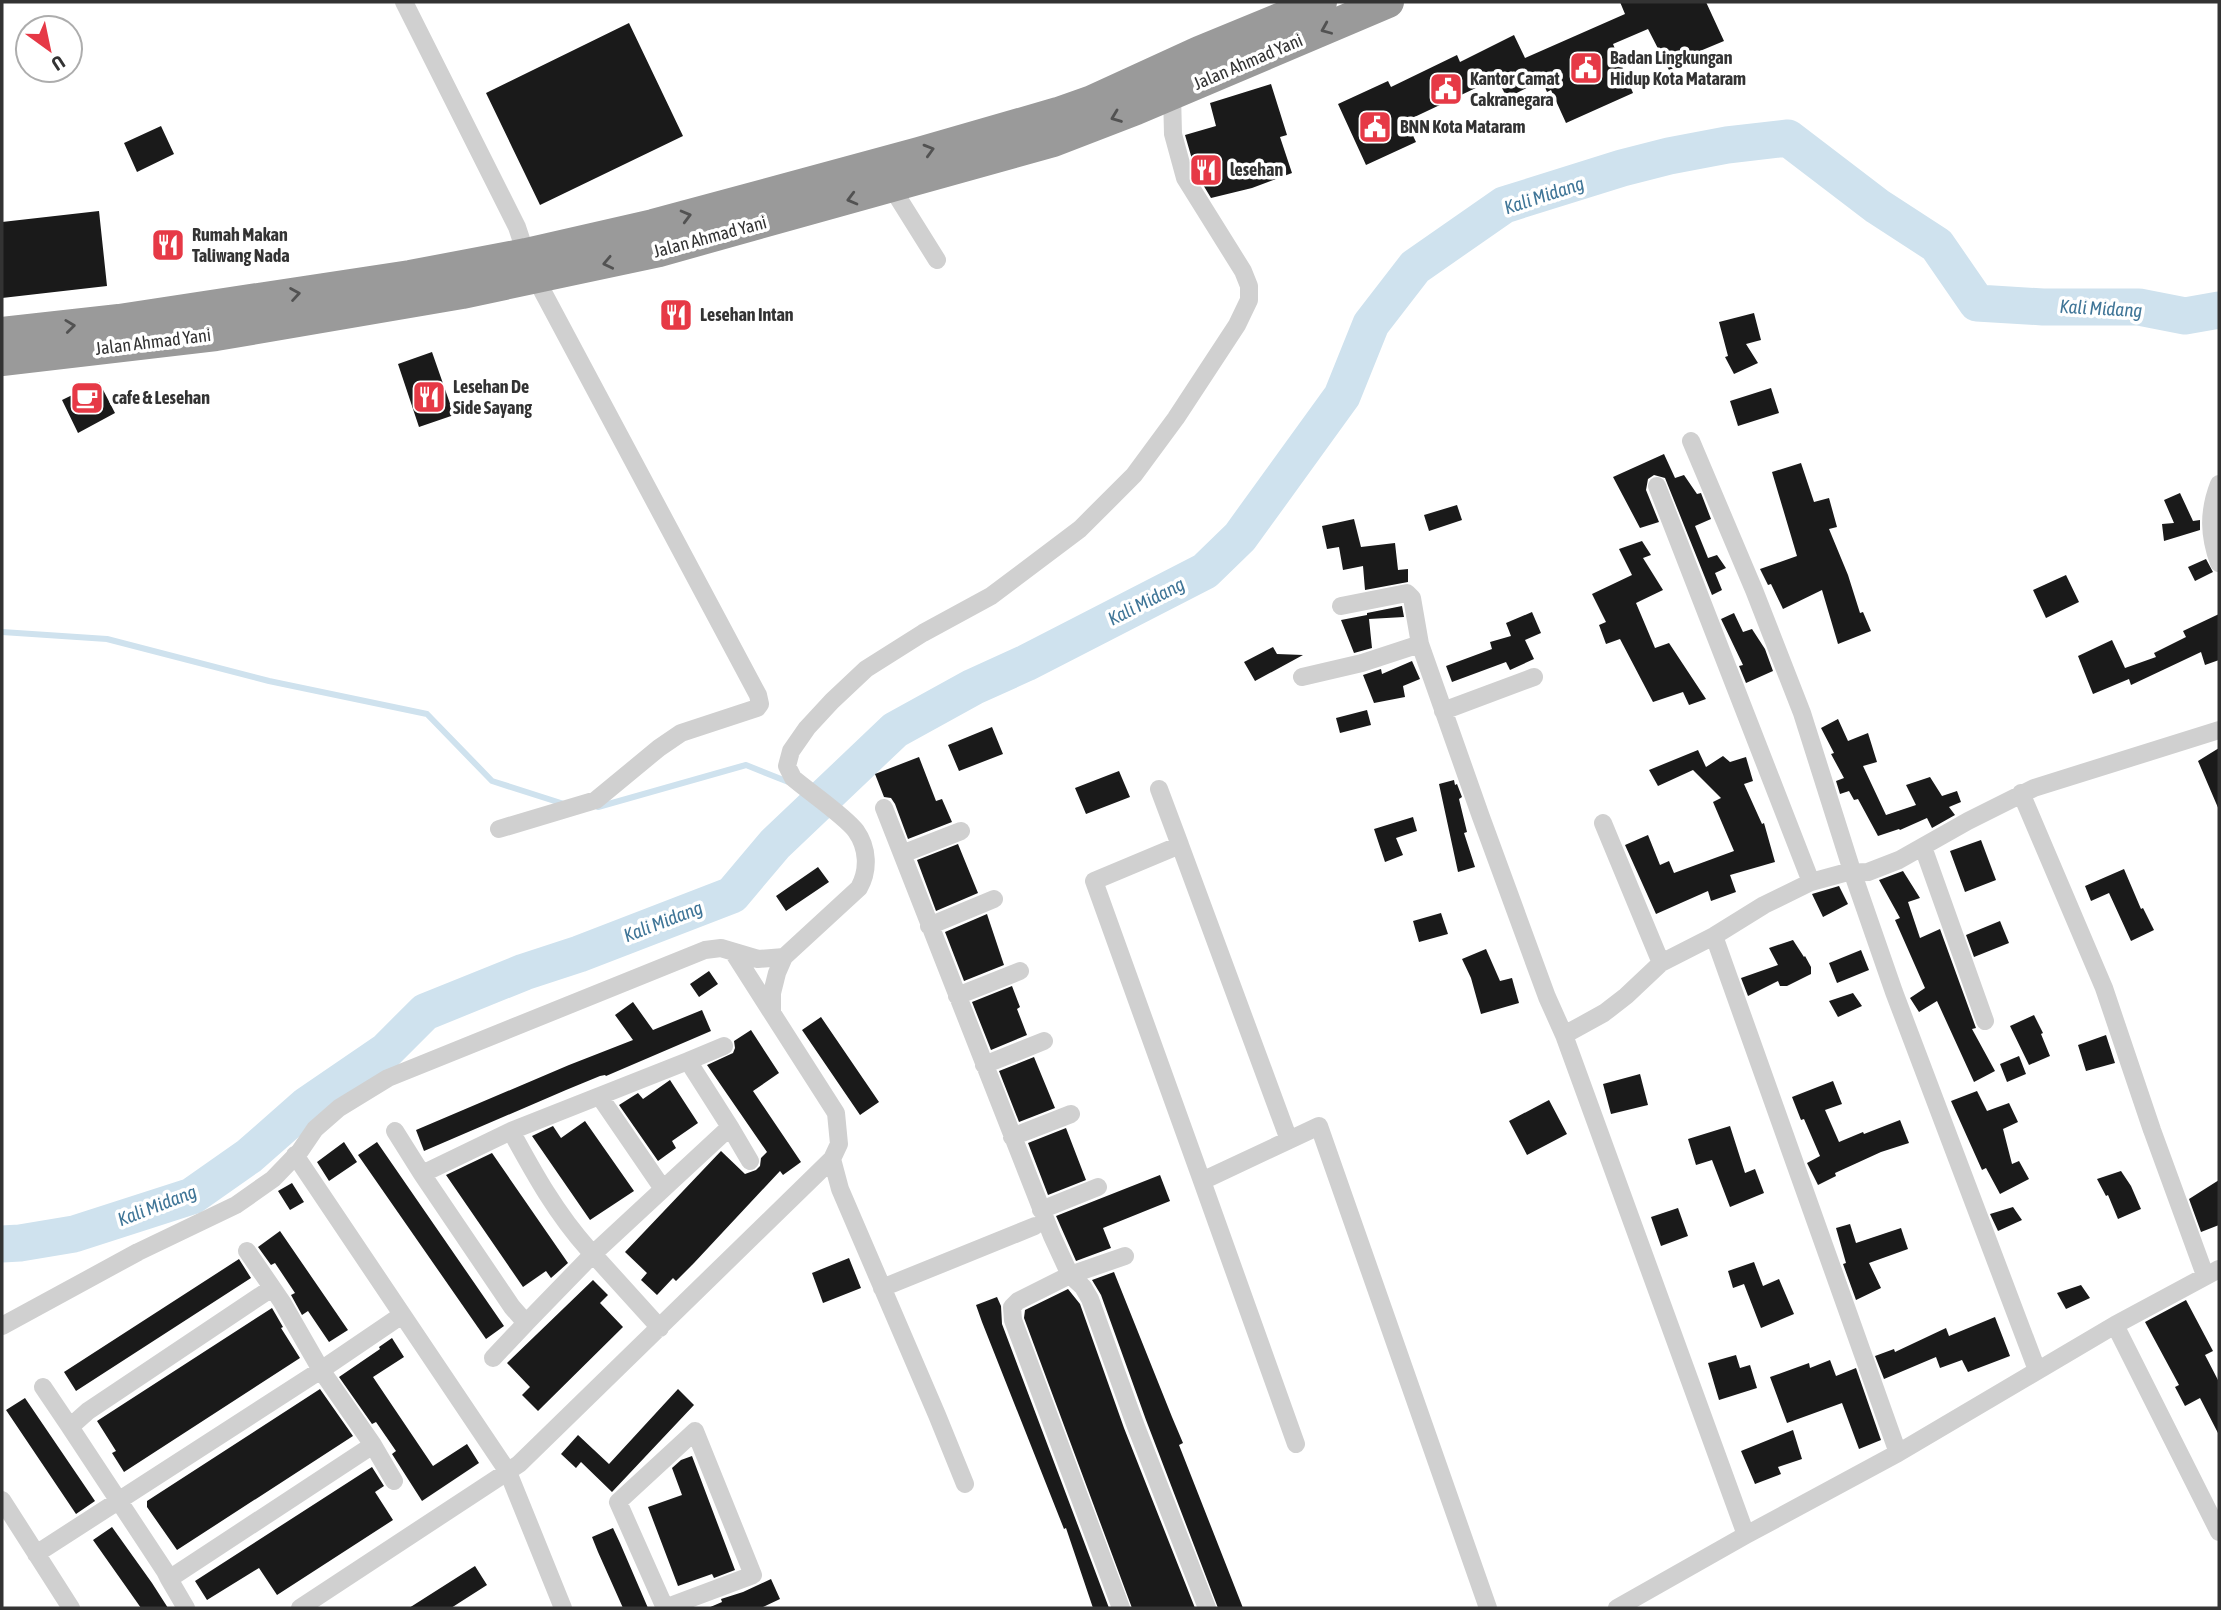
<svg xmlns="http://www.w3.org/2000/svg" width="2221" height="1610" viewBox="0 0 2221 1610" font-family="'Asap Condensed',sans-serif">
  <rect width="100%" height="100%" fill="#fff"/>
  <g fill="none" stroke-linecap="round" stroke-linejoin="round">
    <path stroke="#cfe2ee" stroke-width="6" d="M2 632 107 639 269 681 427 714 492 781 564 804
      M598 807 746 765 791 783"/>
    <path stroke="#cfe2ee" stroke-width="37" d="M2 1244 20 1243 74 1234 192 1196 249 1156 307 1105 386 1051 425 1012 524 972 579 954 732 895 775 844 895 730 973 687 1026 663 1205 571 1240 537 1342 396 1371 324 1415 267 1504 205 1622 168 1669 156 1727 145 1788 138 1877 206 1937 245 1977 303 2043 307H2139L2185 316 2219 310"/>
  </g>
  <path fill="#1a1a1a" d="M1620 2H1706L1724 41 1688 56 1691 61 1670 72 1648 29 1613 44 1633 93 1566 123 1551 90 1547 92 1542 80 1507 98 1497 78 1406 121 1416 142 1366 165 1338 104 1388 81 1391 87 1457 55 1460 62 1514 35 1525 58 1625 14Z
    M629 23 683 136 540 205 486 93Z
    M1271 84 1287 135 1280 137 1292 173 1252 188 1211 198 1196 173 1185 135 1216 126 1210 103Z
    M161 126 174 154 137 172 124 143Z
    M99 211 107 286 2 298V222Z
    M1754 313 1761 340 1746 344 1758 363 1734 374 1725 357 1728 356 1719 322Z
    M432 352 454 415 419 427 398 364Z
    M99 382 115 413 78 433 62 400Z
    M1771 388 1779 413 1738 426 1730 401Z
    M1664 454 1675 478 1684 475 1697 494 1701 493 1711 519 1695 526 1708 558 1717 555 1726 568 1715 573 1722 590 1712 595 1665 478 1654 475 1648 479 1646 490 1659 522 1640 528 1613 477Z
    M1801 463 1814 502 1829 498 1837 527 1829 529 1848 575 1860 613 1863 612 1871 631 1838 644 1822 590 1783 609 1771 584 1768 585 1760 569 1797 556 1772 472Z
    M2180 493 2193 521 2200 520V530L2164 541 2162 524 2174 523 2164 500Z
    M1457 505 1462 520 1429 531 1424 515Z
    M1354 519 1361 547 1395 543 1398 570 1408 569V582L1365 590 1363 566 1343 570 1339 547 1327 549 1322 526Z
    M1642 541 1651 555 1643 558 1663 590 1636 603 1655 648 1669 643 1706 699 1689 705 1683 692 1653 702 1620 639 1606 644 1599 625 1606 622 1592 594 1632 575 1619 549Z
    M2206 559 2213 572 2195 581 2188 567Z
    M2066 575 2079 602 2046 618 2033 590Z
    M1402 606 1404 617 1369 619 1372 648 1354 653 1341 620 1367 615V613Z
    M1532 612 1541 633 1525 640 1534 659 1510 670 1506 662 1452 682 1446 666 1492 649 1490 642 1511 636 1506 623Z
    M1734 613 1743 632 1752 629 1765 649 1773 671 1746 683 1739 666 1743 665 1721 619Z
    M2219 614V660L2205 665 2201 652 2131 685 2129 679 2093 694 2078 656 2112 640 2125 668 2156 657 2154 653 2186 637 2183 631Z
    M1273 647 1277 654 1303 655 1255 681 1244 662Z
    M1412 661 1420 679 1403 686 1405 697 1374 703 1363 675 1381 669 1382 674Z
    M1367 710 1371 725 1340 733 1336 718Z
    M1838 719 1848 741 1868 733 1877 762 1863 766 1886 815 1916 805 1906 785 1930 777 1942 796 1957 791 1961 802 1949 807 1955 815 1932 828 1927 818 1900 830 1899 829 1878 836 1858 799 1854 800 1849 791 1840 794 1836 781 1844 778 1831 754 1834 753 1821 728Z
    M992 727 1003 754 959 771 948 745Z
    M2219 748V810L2198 761Z
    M1698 750 1706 767 1723 756 1730 762 1746 757 1753 781 1744 784 1762 824 1764 823 1775 862 1730 875 1736 892 1711 901 1708 891 1656 914 1625 845 1648 835 1660 865 1669 861 1674 873 1734 851 1713 802 1721 798 1693 770 1658 786 1649 770Z
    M919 757 936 801 942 799 952 822 908 839 895 804 891 798 884 797 875 774Z
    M1119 771 1130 797 1086 814 1075 788Z
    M1454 780 1455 785 1457 784 1462 797 1459 799 1467 832 1464 833 1475 867 1458 872 1439 784Z
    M1413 817 1417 831 1396 838 1403 855 1385 862 1374 829Z
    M1981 840 1996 880 1965 892 1950 851Z
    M958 844 978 893 936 911 917 860Z
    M818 867 829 882 786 911 776 896Z
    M2124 869 2141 909 2143 908 2154 930 2131 941 2109 893 2091 901 2085 886Z
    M1903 871 1920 898 1908 902 1920 938 1940 929 1976 1028 1972 1029 1995 1071 1974 1082 1937 1001 1919 1012 1910 998 1925 988 1895 920 1900 918 1879 880Z
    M1839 886 1848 904 1823 917 1812 894Z
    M1441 913 1448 934 1419 942 1413 921Z
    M987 914 1004 965 964 981 945 932Z
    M2000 921 2009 943 1974 957 1966 935Z
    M1793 940 1804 957 1805 956 1811 967V974L1787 986H1780L1778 981 1748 996 1741 978 1778 965 1769 948Z
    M1486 949 1500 981 1512 978 1519 1003 1481 1014 1471 978 1462 959Z
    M1861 950 1869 970 1837 983 1829 963Z
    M709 971 718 984 699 997 690 984Z
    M1012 986 1020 1007 1017 1009 1027 1035 991 1050 972 1002Z
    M1853 993 1862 1006 1838 1017 1829 1001Z
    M633 1002 653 1030 702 1010 711 1031 606 1076 605 1075 600 1076 566 1090 424 1151 416 1130 569 1065 633 1040 615 1015Z
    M2034 1015 2043 1033 2041 1034 2050 1056 2029 1065 2010 1026Z
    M821 1017 879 1102 860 1115 802 1030Z
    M751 1030 779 1073 753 1091 801 1162 783 1175 780 1171 694 1263 676 1281 673 1278 657 1295 641 1280 647 1273 625 1252 721 1151 745 1174 756 1170 760 1166 761 1158 767 1152 707 1065 733 1053 735 1048 734 1041Z
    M2106 1035 2115 1063 2086 1071 2078 1045Z
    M2019 1056 2026 1074 2007 1082 2000 1064Z
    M1034 1057 1055 1108 1019 1122 999 1071Z
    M1640 1074 1648 1105 1611 1114 1603 1084Z
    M670 1080 698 1123 672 1141 676 1148 658 1161 619 1105 638 1093 643 1099Z
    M1833 1081 1842 1104 1825 1110 1839 1142 1863 1132 1864 1134 1900 1120 1909 1143 1881 1152 1835 1173 1836 1176 1818 1185 1807 1163 1820 1156 1804 1119 1801 1120 1792 1097Z
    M1977 1091 1987 1111 2009 1103 2018 1122 2003 1129 2012 1164 2019 1161 2029 1179 2000 1194 1986 1168 1982 1170 1951 1101Z
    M1549 1100 1567 1134 1527 1155 1509 1121Z
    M585 1121 634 1191 590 1220 532 1136 553 1126 561 1138Z
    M1730 1126 1745 1173 1755 1169 1764 1193 1730 1207 1712 1160 1696 1165 1688 1139Z
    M1066 1128 1086 1180 1048 1195 1028 1143Z
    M344 1142 357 1162 329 1181 317 1162Z
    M377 1142 504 1326 486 1339 358 1155Z
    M492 1153 568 1263 551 1278 546 1271 523 1287 446 1175Z
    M2121 1171 2131 1186 2141 1209 2118 1219 2108 1195 2106 1196 2097 1179Z
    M1160 1175 1170 1201 1103 1228 1111 1248 1076 1261 1056 1216Z
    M2219 1180V1225L2201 1232 2189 1199Z
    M292 1183 304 1202 290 1210 278 1191Z
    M2013 1207 2022 1220 1998 1231 1990 1214Z
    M1678 1208 1688 1236 1661 1246 1651 1217Z
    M1850 1224 1856 1243 1901 1228 1908 1249 1869 1263 1881 1288 1856 1300 1843 1264 1846 1263 1836 1228Z
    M280 1231 348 1330 329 1342 308 1311 302 1315 291 1295 295 1293 275 1263 271 1265 258 1247Z
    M849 1258 861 1288 823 1303 812 1273Z
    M239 1259 251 1278 76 1391 64 1372Z
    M1754 1262 1763 1286 1779 1279 1794 1314 1761 1328 1744 1284 1733 1288 1728 1271Z
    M1114 1272 1172 1417 1183 1443 1179 1445 1243 1608H1218L1146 1420 1101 1295 1092 1280Z
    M593 1280 608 1295 600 1303 623 1327 538 1411 522 1395 530 1387 507 1363Z
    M2081 1285 2090 1298 2066 1309 2057 1293Z
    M1068 1289 1080 1304 1124 1428 1195 1608H1132L1024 1318 1025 1310Z
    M997 1297 1001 1306 1002 1324 1109 1608H1093L1066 1528 1064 1529 982 1322 976 1305Z
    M2186 1300 2213 1351 2205 1355 2219 1382V1435L2200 1398 2185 1406 2175 1387 2179 1385 2145 1322Z
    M272 1308 283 1327 281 1328 300 1358 124 1472 112 1453 116 1451 97 1421Z
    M1995 1317 2010 1356 1968 1372 1962 1360 1940 1368 1936 1357 1884 1379 1875 1356 1894 1349 1895 1352 1946 1328 1949 1336Z
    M392 1338 404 1357 373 1377 433 1466 467 1444 479 1463 422 1501 392 1454 396 1451 376 1422 372 1424 339 1377 380 1349 379 1347Z
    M1736 1355 1740 1368 1750 1365 1757 1388 1719 1400 1708 1363Z
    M1830 1360 1836 1376 1856 1368 1881 1440 1859 1449 1842 1403 1787 1423 1770 1377 1809 1363 1810 1368Z
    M320 1389 353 1436 177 1550 147 1507V1501Z
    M678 1389 694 1405 612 1492 581 1462 576 1468 561 1454 578 1435 609 1464Z
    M25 1398 95 1501 76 1514 6 1410Z
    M1793 1430 1802 1459 1778 1467 1781 1474 1755 1484 1741 1451Z
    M692 1456 735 1570 714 1578 712 1574 678 1586 648 1507 682 1495 672 1468 681 1460Z
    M372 1467 384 1486 375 1492 393 1520 277 1595 259 1568 207 1600 195 1581Z
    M112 1527 152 1583 168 1608H141L93 1540Z
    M613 1528 620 1543 648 1608H623L598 1552 592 1537Z
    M475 1566 487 1585 451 1608H409Z
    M771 1579 780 1599 761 1608H708L722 1602 721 1599 743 1592Z"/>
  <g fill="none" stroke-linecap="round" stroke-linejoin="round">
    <path stroke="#d0d0d0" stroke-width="18" d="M404 2 517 227 526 254
      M892 188 937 260
      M1691 441 1754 590 1802 713 1853 874 1894 992 2037 1370
      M2219 484C2208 512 2209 536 2219 563
      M1657 486 1811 882
      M1341 606 1407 593 1412 598 1420 644 1481 817 1547 997 1564 1035 1746 1535
      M1302 677 1362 663 1420 644
      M1443 711 1534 677
      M1159 789 1180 845
      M2021 793 2104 988 2152 1130 2205 1275
      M884 808 1052 1236 1070 1275 1083 1287 1090 1299 1135 1424 1207 1608
      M1603 823 1661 963
      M499 829 596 800 659 748 681 733 757 708 760 704 758 695 536 279
      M1923 847 1985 1021
      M902 854 961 831
      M929 926 994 899
      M1714 936 1898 1453
      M957 996 1020 971
      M772 1012V993L777 973 784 957 859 888C869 870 868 848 856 831 846 817 808 791 793 778L787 766 791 751 807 728 832 701 866 669 923 633 991 596 1080 529 1134 475 1176 418 1237 325 1249 300V286L1243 271 1185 178 1173 134 1172 94
      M1564 1035 1604 1013 1626 996 1661 963 1714 936 1764 905 1811 882 1844 873 1868 872 1899 860 1968 821 2034 788 2219 730
      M688 1061 724 1046
      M984 1065 1044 1041
      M600 1097 663 1189
      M730 1127 750 1161
      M395 1131 422 1174
      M511 1131 688 1061 730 1127 593 1254 526 1323 512 1307 422 1174 511 1131C535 1175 556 1213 589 1250L593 1254 660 1328
      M1012 1137 1071 1114
      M295 1155 508 1472 563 1608
      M832 1159 840 1189 937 1415 965 1484
      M1202 1181 1094 881 1180 845 1289 1140
      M1041 1210 1098 1187
      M272 1288 88 1411 70 1427 165 1571 169 1579 373 1445 321 1370 402 1315
      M882 1288 1035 1226
      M2115 1325 2219 1532
      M2 1326 138 1252 236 1205 273 1179 300 1151 315 1129 339 1108 388 1078 705 950 721 948 758 959 784 957
      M493 1358 526 1323
      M43 1387 70 1427
      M1296 1444 1202 1181 1319 1126 1488 1608
      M373 1445 394 1481
      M2 1500 71 1608
      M36 1554 321 1370 282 1302 247 1251
      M169 1579 186 1608
      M300 1608 519 1464 832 1159 839 1144 836 1113 733 952
      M665 1608 618 1502 695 1431 753 1575 665 1608
      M1121 1608 1013 1320 1012 1307 1018 1301 1070 1275 1125 1256
      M1617 1608 1746 1535 1898 1453 2115 1325 2219 1269"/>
    <path stroke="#9a9a9a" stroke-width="32" d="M2 333 119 320 410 276 526 254 653 225 919 153 1058 113 1092 101 1199 52 1321 2
      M2 360 216 335 462 293 659 251 1053 141 1136 109 1388 2"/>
  </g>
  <defs><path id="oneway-chevron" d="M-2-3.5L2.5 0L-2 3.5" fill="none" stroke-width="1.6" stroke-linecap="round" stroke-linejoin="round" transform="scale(1.75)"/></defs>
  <g stroke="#525252">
    <use href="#oneway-chevron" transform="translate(1326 29) rotate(157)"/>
    <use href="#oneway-chevron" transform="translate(1116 117) rotate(159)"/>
    <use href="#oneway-chevron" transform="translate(929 150) rotate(-16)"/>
    <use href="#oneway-chevron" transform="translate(852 199) rotate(165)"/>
    <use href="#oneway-chevron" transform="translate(686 216) rotate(-15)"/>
    <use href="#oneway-chevron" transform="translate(608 263) rotate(168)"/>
    <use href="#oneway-chevron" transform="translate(295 294) rotate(-9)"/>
    <use href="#oneway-chevron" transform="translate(70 326) rotate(-7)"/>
  </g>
  <defs>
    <symbol id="civic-square" viewBox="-11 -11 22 22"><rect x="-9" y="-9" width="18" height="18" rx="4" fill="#e63946" stroke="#fff"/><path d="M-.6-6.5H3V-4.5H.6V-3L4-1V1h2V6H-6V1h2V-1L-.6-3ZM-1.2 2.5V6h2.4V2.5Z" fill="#fff"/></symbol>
    <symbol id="restaurant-square" viewBox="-11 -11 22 22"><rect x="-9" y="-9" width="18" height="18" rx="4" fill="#e63946" stroke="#fff"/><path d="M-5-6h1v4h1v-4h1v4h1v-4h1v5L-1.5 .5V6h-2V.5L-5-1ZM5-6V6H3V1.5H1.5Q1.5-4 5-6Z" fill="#fff"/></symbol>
    <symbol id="cafe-square" viewBox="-11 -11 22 22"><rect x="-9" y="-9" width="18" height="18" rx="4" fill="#e63946" stroke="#fff"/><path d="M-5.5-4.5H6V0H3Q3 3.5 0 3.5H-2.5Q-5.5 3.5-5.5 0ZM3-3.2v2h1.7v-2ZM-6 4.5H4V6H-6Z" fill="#fff"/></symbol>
  </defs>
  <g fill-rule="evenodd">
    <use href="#civic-square" x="1567" y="49" width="38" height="38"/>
    <use href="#civic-square" x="1427" y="70" width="38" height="38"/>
    <use href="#civic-square" x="1356" y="108" width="38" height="38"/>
    <use href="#restaurant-square" x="1187" y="151" width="38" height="38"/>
    <use href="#restaurant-square" x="149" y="226" width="38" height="38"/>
    <use href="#restaurant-square" x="657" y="296" width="38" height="38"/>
    <use href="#restaurant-square" x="410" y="378" width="38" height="38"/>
    <use href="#cafe-square" x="68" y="379" width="38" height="38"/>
  </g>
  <g text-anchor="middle" stroke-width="7" stroke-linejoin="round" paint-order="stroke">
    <g font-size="18" font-weight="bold" fill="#333" stroke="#fff" text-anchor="start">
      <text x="1610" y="64">Badan Lingkungan<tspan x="1610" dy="21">Hidup Kota Mataram</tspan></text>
      <text x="1470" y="85">Kantor Camat<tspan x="1470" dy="21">Cakranegara</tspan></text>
      <text x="1400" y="133">BNN Kota Mataram</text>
      <text x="1230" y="176">lesehan</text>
      <text x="192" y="241">Rumah Makan<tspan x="192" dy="21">Taliwang Nada</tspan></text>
      <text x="700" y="321">Lesehan Intan</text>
      <text x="453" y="393">Lesehan De<tspan x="453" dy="21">Side Sayang</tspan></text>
      <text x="112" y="404">cafe &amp; Lesehan</text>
    </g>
    <g font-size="18" fill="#333" stroke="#fff">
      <text transform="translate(1248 62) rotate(-23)" y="6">Jalan Ahmad Yani</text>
      <text transform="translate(710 237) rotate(-15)" y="6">Jalan Ahmad Yani</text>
      <text transform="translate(153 342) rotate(-7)" y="6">Jalan Ahmad Yani</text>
    </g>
    <g font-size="19" font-style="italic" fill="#3f7597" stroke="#fff">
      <text transform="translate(1544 195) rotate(-18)" y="7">Kali Midang</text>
      <text transform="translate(2101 308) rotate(3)" y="7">Kali Midang</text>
      <text transform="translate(1146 601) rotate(-27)" y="7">Kali Midang</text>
      <text transform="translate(663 921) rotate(-21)" y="7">Kali Midang</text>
      <text transform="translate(157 1205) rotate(-21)" y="7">Kali Midang</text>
    </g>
  </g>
  <rect width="2221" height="1610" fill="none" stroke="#333333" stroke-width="7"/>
  <g transform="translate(49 49) rotate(147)"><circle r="33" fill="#ffffff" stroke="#adadad" stroke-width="2"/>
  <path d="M0-5L12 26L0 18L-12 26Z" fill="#e63946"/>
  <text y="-10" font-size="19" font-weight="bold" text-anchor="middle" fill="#333333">U</text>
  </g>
</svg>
